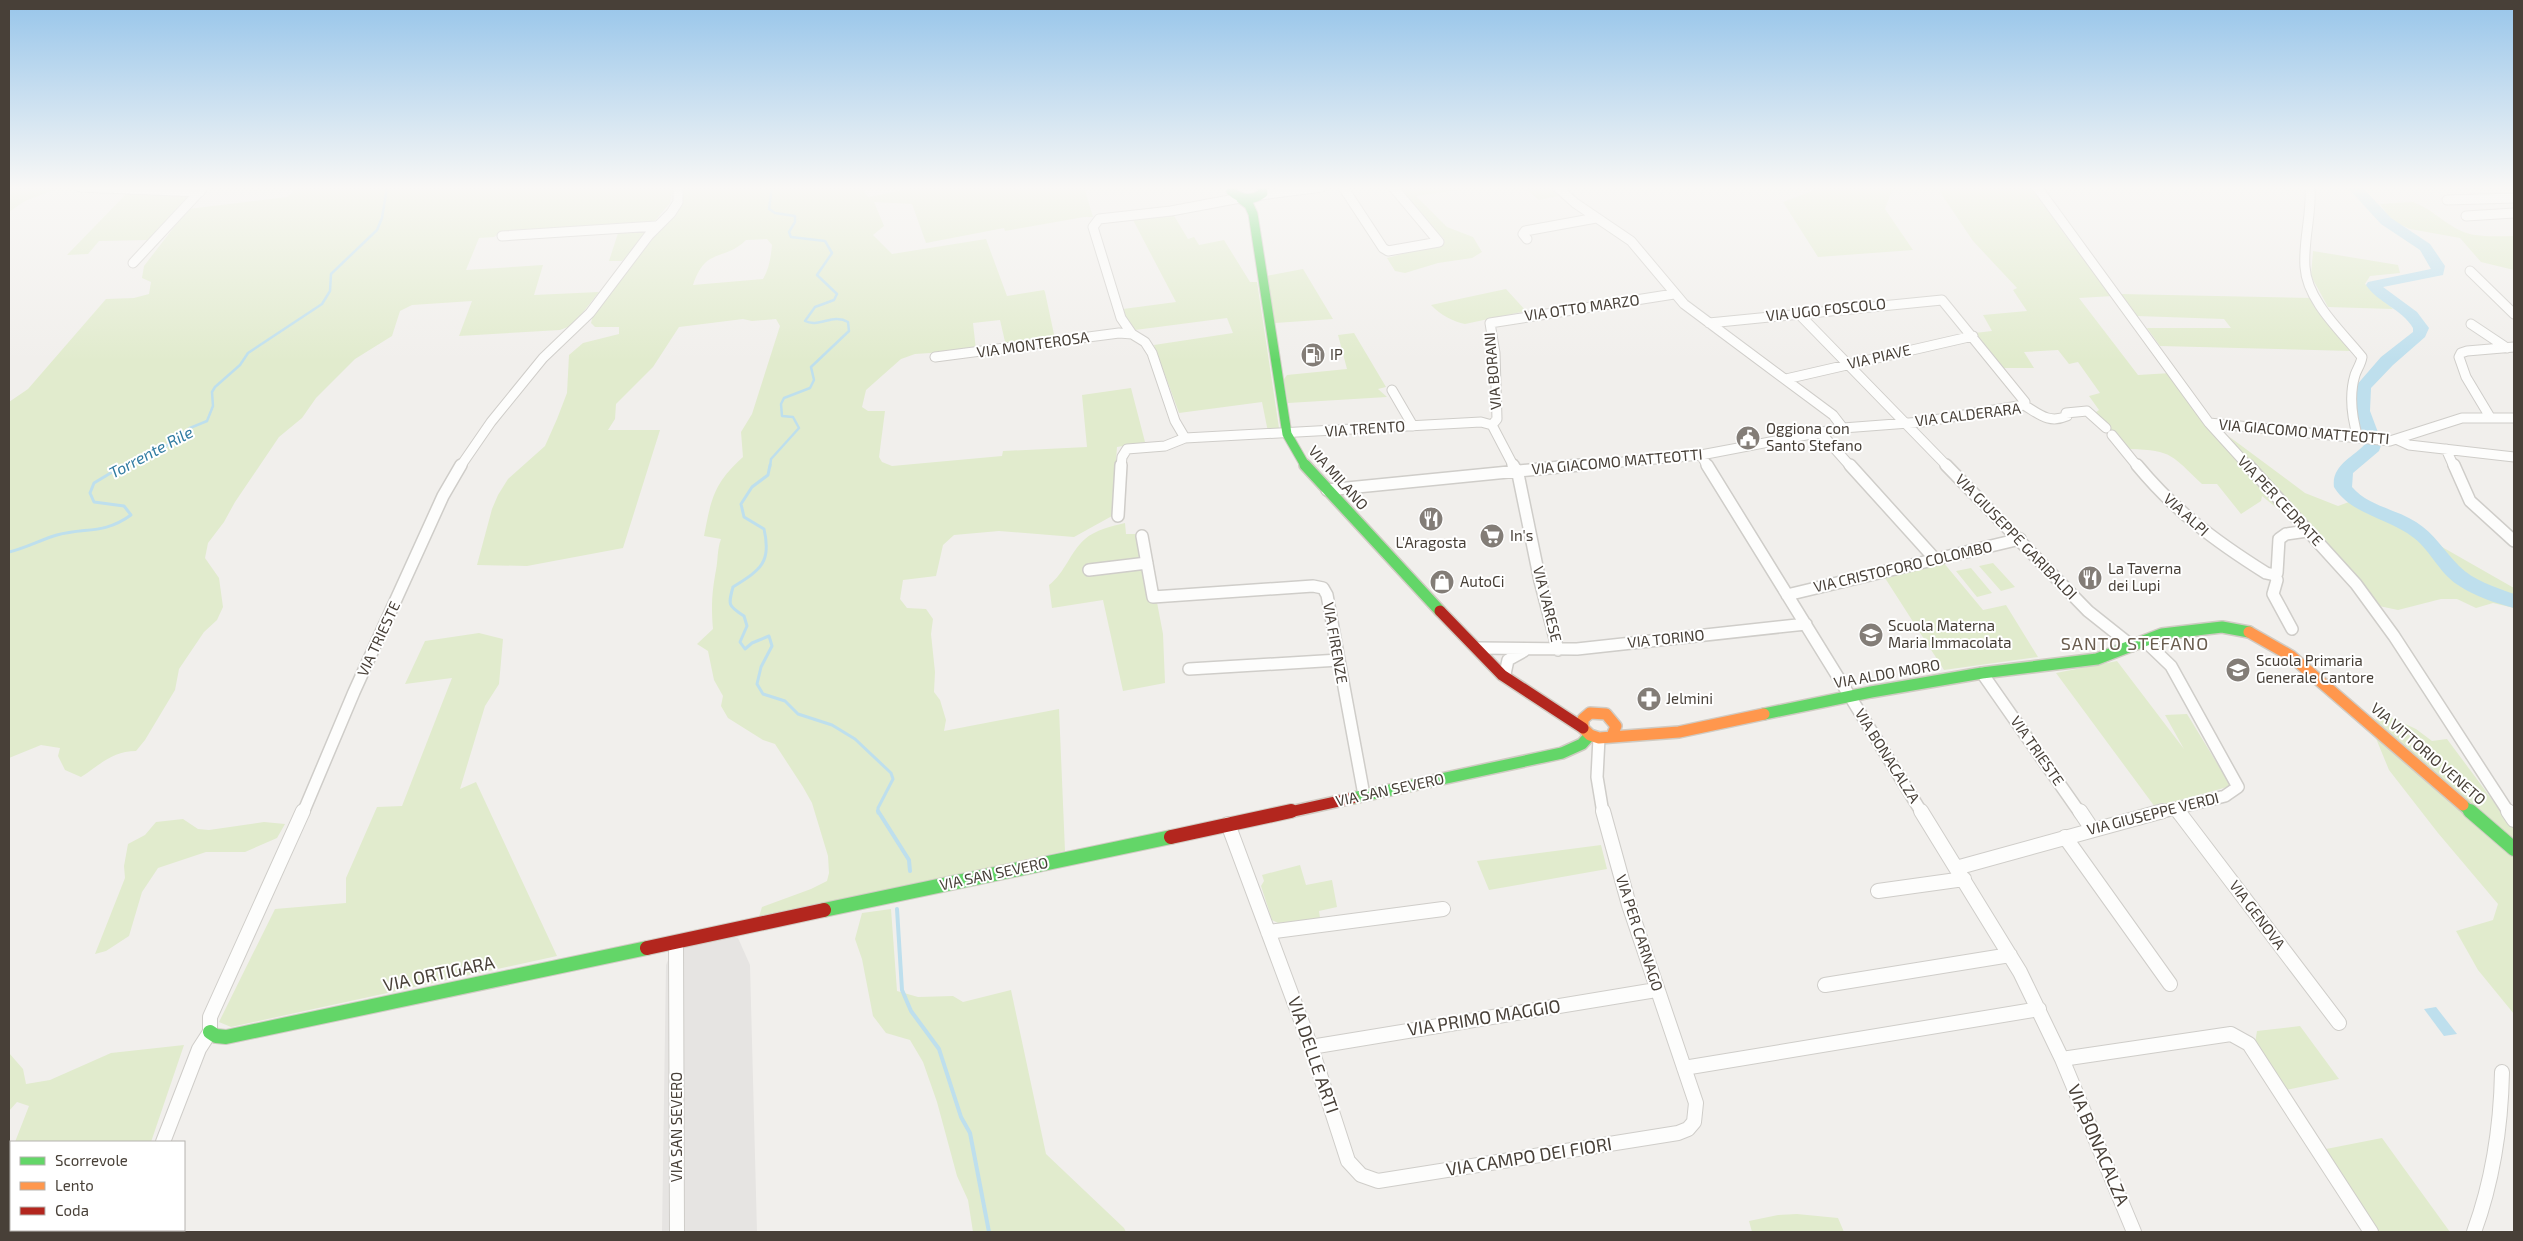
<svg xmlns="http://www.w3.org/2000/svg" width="2523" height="1241" viewBox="0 0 2523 1241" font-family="'Exo 2',sans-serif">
  <rect width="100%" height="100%" fill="#f1efec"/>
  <path fill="#e1ebcd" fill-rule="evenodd" d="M9 187H62L25 201 9 212Z
    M298 187H673L670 203 653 223 501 232 494 237 479 238 466 270 543 265 534 295 599 292 573 325 560 330 459 336 472 301 412 305 400 311 392 336 355 359 316 398 302 418 279 437 235 502 224 522 208 543 205 558 219 578 223 607 217 620 204 632 179 669 175 690 145 740 136 751C112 751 100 765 81 777L65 770 58 756 60 748 41 745 9 758V402L28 389 106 299 134 298 149 294 151 282 142 278 144 266 188 209 287 197Z
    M683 187H861L868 197 919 187H1084L1093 217H1084L1005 231 1004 228 926 243 912 204 874 202 884 226 873 235 892 254 986 239 1007 296 1044 290 1045 292 1055 339 1006 346 1000 320 973 323 976 350 915 354 901 359 866 390 862 407 868 411H885L879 457 882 462 892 466 1002 456 1003 451 1087 447 1082 395 1131 388 1145 442 1117 447 1112 516 1074 537 999 531 954 535 943 545 936 576 903 580 900 599 907 608 926 609 933 619 931 634 935 672 934 692 940 700 946 720 944 731 1059 709 1065 851 759 917 762 907 811 889 827 881 829 873 828 856 812 803 803 787 775 744 763 740 728 718 721 706 723 696 714 680 708 651 697 644 713 629C711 606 712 592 716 570 718 560 717 550 721 539L704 536C711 499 714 483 743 457L741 432 752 414 780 326 776 319 752 321 743 319 679 327 653 367 616 404 615 419 608 430H660L623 548 527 566 477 565 492 509 498 495 508 479 545 446 557 419 567 393 569 355 583 343 619 334V327H595L591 323 593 315 662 227 682 205ZM767 239 772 245C771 257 769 269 763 279L693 285C706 246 724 262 746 240Z
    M1397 187H1478L1416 196 1447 227 1473 237 1482 252 1472 258 1438 263 1405 273 1395 271 1387 258 1443 243 1444 239 1407 202Z
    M1523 187H1553L1559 196 1539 200Z
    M1822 187H1893L1885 209 1913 250 1818 257 1783 202Z
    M1940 187H2033L2065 235 2113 296 2079 298 2138 375 2171 373 2294 522 2262 496 2261 501 2241 514 2217 484H2202C2172 456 2173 450 2130 449L2093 414 2099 410 2089 396 2100 393 2078 362 2069 364 2058 350 2024 352 2034 368H2004L1975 333 1992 331 1983 315 2027 311 2013 290 2017 288 1973 241 1940 192Z
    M128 192 192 194 149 240 99 241 88 254 67 255Z
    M2413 202C2435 210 2452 232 2475 235 2488 237 2501 236 2514 236V270L2481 262 2460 238 2410 229 2392 221 2380 204Z
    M1173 214 1188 239 1194 237 1199 245 1224 240 1250 282H1257L1279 428 1268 432 1262 402 1179 413 1154 345 1233 333 1227 318 1135 330 1125 318 1123 309 1176 302 1132 218Z
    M619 230 648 231 622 261H609Z
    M2313 251 2398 265 2400 273 2370 276 2365 284 2393 309 2328 307 2311 276Z
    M1303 269 1333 319 1275 323 1266 276Z
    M1506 289 1526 311 1465 324C1454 322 1439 314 1431 305Z
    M2120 294 2313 298 2352 351 2160 346 2147 328H2231L2224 319 2137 316Z
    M1354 333 1386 387 1378 389 1387 397 1288 403 1284 379 1287 375 1347 369 1338 335Z
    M2227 435 2305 493 2338 506 2349 502 2407 527 2514 588V608L2493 603 2476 608 2457 599H2441L2398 610 2379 606Z
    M1125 523 1126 534H1144L1163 634 1165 683 1123 691 1103 600 1052 608 1049 585C1065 573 1070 552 1085 539 1095 530 1112 526 1125 523Z
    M1943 562 1983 610 2006 605 2038 657 1944 670 1885 578Z
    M1993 563 2015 587 2001 591 1979 566Z
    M1971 568 1992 593 1977 597 1956 571Z
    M479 633 503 639 499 684 485 706 460 789 476 782 557 956 231 1027 219 1022 275 909 346 903V878L377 807 402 806 452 678 405 684 425 641Z
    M2117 661 2184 749 2165 715 2187 714 2231 786 2155 807 2056 673Z
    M2384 714 2416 729 2432 741 2447 739 2514 829V843L2375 720Z
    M2375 736 2514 857V1014L2478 970 2456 931 2493 920 2498 904 2438 833 2389 770Z
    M183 819 198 829 209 830 264 822 285 824 277 838 245 852H206L158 868 142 892 129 936 106 951 95 954 125 878 124 866 128 844 145 835 156 822Z
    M1601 845 1607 869 1489 890 1477 861Z
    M1300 865 1306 885 1332 880 1337 907 1319 911 1320 918 1278 923 1272 920 1261 886 1264 881 1262 875Z
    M891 909 897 991 918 997 953 996 963 1002 1011 990 1046 1154 1124 1228 1126 1232H973L968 1200 957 1176 937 1102 923 1062 910 1040 886 1033 873 1016 862 959 855 939 862 913Z
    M2300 1026 2339 1079 2286 1090 2255 1043 2257 1031Z
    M184 1045 151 1142H15L29 1106 17 1102 9 1111V1053L23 1069 26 1084 50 1080 111 1053Z
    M2382 1138 2450 1232H2379L2326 1149Z
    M11 1151V1230H120L117 1232H9V1158Z
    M1797 1214 1838 1218 1844 1232H1752L1749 1221 1778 1215Z"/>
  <path fill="#bedfed" d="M2436 1007 2457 1034 2444 1036 2424 1009Z"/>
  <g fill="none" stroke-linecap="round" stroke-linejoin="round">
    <path stroke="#bedfed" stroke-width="2.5" d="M121 467 165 447 190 428 207 421 213 406 212 392 215 387 240 365 248 353 322 304 330 291 331 274 377 230 382 218 387 187
      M770 467 771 459 799 428 793 417 782 416 781 404 784 398 810 388 814 380 811 367 849 331 848 322C833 313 819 328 805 321L815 307 834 300 837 294 817 275 832 253 825 241 791 237 789 232 795 222V216L775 213 769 209 772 187"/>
    <path stroke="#bedfed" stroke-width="3" d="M770 465 768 475 752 487 741 504 744 517 764 529C772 563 760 570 733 587 728 605 728 606 744 616L747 626 740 642 745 649 752 643 769 636 772 646 761 667 757 684 763 694 785 701 798 714 832 725 855 739 891 773 893 779 878 808V813
      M9 552C26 548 40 540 57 535 86 527 103 535 131 515L124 506 94 502 90 493 94 483 124 465"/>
    <path stroke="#bedfed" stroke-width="4" d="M878 811 909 860 910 871
      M897 909 902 990 911 1011 939 1049 961 1117 970 1133 989 1232"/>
    <path fill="#bedfed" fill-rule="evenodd" d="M2347 187H2362L2391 218 2430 244 2445 266 2443 275 2383 287 2417 312 2429 328 2425 337 2393 365 2371 388 2370 411 2382 443 2379 451 2353 473 2352 487C2368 506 2396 509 2416 522 2435 534 2444 551 2459 566 2474 581 2495 587 2514 594V608C2495 603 2474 596 2458 585 2439 573 2431 551 2414 538 2389 518 2351 515 2334 487 2331 465 2354 457 2366 443L2354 411 2355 387 2381 357 2413 332V328C2402 309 2378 303 2366 285L2368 282 2431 269 2420 250 2381 224Z"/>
    <path fill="#e6e4e2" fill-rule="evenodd" d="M708 927 738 938 750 965 757 1232H662L666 965 678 938Z"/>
    <defs>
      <path id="street-far2" d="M80 187 200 192
        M1343 187 1383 248 1388 251 1439 242 1393 187
        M1557 187 1575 203 1631 241 1684 304 1833 415 1843 428
        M2037 187 2209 423 2249 467
        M2310 187C2312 214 2303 240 2305 267 2307 301 2342 332 2362 357 2361 364 2357 369 2355 375 2349 395 2352 418 2358 438
        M1261 195 1322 187
        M2447 200 2514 198
        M2466 216 2514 213
        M502 236 656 226
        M1527 239 1523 234 1525 231 1596 218
        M133 263 202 189
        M2470 271 2514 314
        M1798 313 1948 467
        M1709 323 1942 300 2025 402 2024 405
        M2471 324 2507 348
        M935 357 1119 333 1132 334
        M1786 379 1973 336
        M1392 390 1413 426
        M2024 405C2039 414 2049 424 2067 416L2066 413 2087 411 2106 428
        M2490 417 2466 377 2459 357 2461 353 2467 351 2514 347
        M2209 423 2390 441 2462 418H2514
        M1820 432 1851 467
        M2112 435 2138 467
        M1185 438 1175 421 1152 353 1145 342 1132 334 1121 318 1093 227 1099 219 1171 211 1240 198
        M2398 440 2409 445 2514 457
        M2446 449 2454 467
        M1701 455 1708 467
        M460 467 491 422 543 358 590 313 649 235 671 213 678 202V187
        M1121 467 1122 457 1127 449 1165 446 1185 438 1481 422 1492 425
        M1514 467 1492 425 1497 419 1495 353 1490 323 1674 294
        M1566 467 1701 455 1843 428 1922 422 2024 405"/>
      <path id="street-far1" d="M1513 465 1518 474 1540 581 1558 650
        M1707 465 1922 813
        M1850 465 1935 559
        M1946 465 2088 611 2132 646
        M2137 465C2176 512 2215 541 2266 573L2275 575
        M2248 465 2356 584 2394 636 2509 813
        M2454 465 2470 501 2514 541
        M1327 490 1580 465
        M1118 516 1121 465
        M1142 536 1153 597 1313 586 1323 588 1327 595 1364 795
        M1089 570 1147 563
        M1787 595 2020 539
        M2292 629 2273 594 2277 580 2275 575 2277 573 2279 539 2286 534 2307 531
        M2145 641 2171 666 2238 787 2225 796 2158 813
        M1478 648 1577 649 1806 624
        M1189 669 1339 660
        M1982 673 2080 813
        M1505 674 1508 660 1524 651
        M1599 738 1597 777 1603 813
        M2175 808 2178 813
        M303 813 354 692 443 496 461 465"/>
      <path id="street" d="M1921 811 2020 972 2062 1059 2134 1232
        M2080 811 2092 829
        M2178 811 2339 1023
        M2508 811 2514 820
        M1228 824 1311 1047 1348 1161 1361 1175 1378 1181 1678 1133 1688 1129 1694 1122 1696 1103 1629 905 1603 811
        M2065 837 2170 984
        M1956 868 2163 811
        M1878 891 1964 879
        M1268 932 1443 909
        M676 943 677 1232
        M1825 985 2010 955
        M1311 1047 1656 990
        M2062 1059 2231 1034 2249 1044 2371 1232
        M1684 1068 2039 1009
        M163 1142 199 1049 210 1032V1017L303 811
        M131 1232 132 1230
        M2474 1232C2493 1180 2501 1127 2502 1072"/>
      <path id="fast-far2" d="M1233 187 1231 191C1241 200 1252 201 1263 193L1262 187
        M1241 199 1249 205 1253 214 1287 434 1306 467"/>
      <path id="fast-far1" d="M1305 465 1440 611
        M1764 714 1871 692 1982 673 2097 659 2162 634 2222 627 2249 632
        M1353 798 1562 753 1582 744 1590 735
        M2463 805 2472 813"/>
      <path id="fast" d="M2470 811 2514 849
        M824 910 1171 837
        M210 1032 216 1036 226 1037 647 948"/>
      <path id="slow" d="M2249 632 2291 656 2463 805
        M1612 736 1616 726 1606 714 1590 713 1583 719V728L1590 735 1599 738 1679 732 1764 714"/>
      <path id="jam-far1" d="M1440 611 1502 675 1583 728
        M1285 813 1353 798"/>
      <path id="jam" d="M1171 837 1291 811
        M647 948 824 910"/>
    </defs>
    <use href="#street-far2" stroke="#cfcdc9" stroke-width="11"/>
    <use href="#street-far1" stroke="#cfcdc9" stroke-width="14"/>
    <use href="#street" stroke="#cfcdc9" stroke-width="16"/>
    <use href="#fast-far2" stroke="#d0cbc3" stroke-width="11"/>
    <use href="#fast-far1" stroke="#d0cbc3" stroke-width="14"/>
    <use href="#fast" stroke="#d0cbc3" stroke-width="16"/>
    <use href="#slow" stroke="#d0cbc3" stroke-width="14"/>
    <use href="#jam-far1" stroke="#d0cbc3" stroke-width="14"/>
    <use href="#jam" stroke="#d0cbc3" stroke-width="16"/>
    <use href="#street-far2" stroke="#fdfdfc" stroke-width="9"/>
    <use href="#street-far1" stroke="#fdfdfc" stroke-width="11"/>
    <use href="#street" stroke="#fdfdfc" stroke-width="14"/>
    <use href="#fast-far2" stroke="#63d668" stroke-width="9"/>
    <use href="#fast-far1" stroke="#63d668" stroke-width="11"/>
    <use href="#fast" stroke="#63d668" stroke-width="14"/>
    <use href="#slow" stroke="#ff974d" stroke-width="11"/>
    <use href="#jam-far1" stroke="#b3261e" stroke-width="11"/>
    <use href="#jam" stroke="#b3261e" stroke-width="14"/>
  </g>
  <linearGradient id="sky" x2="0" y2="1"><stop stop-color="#97c5ea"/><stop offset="0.52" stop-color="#f9f8f6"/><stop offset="1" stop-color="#f9f8f6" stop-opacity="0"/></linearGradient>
  <rect width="2523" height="361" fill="url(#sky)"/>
  <defs>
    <symbol id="fuel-disc" viewBox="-11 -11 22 22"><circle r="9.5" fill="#837d77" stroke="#fff"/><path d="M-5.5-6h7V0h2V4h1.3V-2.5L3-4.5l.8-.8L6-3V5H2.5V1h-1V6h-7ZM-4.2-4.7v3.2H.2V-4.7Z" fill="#fff"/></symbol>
    <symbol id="civic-disc" viewBox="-11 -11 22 22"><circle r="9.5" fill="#837d77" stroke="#fff"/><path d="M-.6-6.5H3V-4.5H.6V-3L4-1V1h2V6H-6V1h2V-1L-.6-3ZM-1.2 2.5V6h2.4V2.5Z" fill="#fff"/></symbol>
    <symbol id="restaurant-disc" viewBox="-11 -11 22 22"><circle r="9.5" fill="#837d77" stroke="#fff"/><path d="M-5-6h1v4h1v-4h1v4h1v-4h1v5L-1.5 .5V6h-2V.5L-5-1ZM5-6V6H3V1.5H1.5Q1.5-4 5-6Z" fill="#fff"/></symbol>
    <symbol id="supermarket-disc" viewBox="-11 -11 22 22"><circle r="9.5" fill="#837d77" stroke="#fff"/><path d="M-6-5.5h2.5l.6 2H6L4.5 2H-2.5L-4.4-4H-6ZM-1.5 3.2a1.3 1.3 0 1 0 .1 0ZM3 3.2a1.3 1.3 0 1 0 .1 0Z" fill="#fff"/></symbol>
    <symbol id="shop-disc" viewBox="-11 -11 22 22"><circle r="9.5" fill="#837d77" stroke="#fff"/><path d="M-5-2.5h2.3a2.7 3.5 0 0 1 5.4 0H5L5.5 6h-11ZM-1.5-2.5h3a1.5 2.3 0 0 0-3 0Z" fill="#fff"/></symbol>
    <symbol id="school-disc" viewBox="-11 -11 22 22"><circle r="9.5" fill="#837d77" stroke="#fff"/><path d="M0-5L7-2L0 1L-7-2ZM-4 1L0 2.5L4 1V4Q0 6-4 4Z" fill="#fff"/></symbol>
    <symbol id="pharmacy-disc" viewBox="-11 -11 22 22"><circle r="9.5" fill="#837d77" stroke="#fff"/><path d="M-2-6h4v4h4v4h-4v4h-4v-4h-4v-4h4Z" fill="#fff"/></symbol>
  </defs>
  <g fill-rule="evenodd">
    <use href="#fuel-disc" x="1299" y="341" width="28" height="28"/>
    <use href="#civic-disc" x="1734" y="424" width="28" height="28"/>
    <use href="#restaurant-disc" x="1417" y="505" width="28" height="28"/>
    <use href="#supermarket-disc" x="1478" y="522" width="28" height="28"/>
    <use href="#restaurant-disc" x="2076" y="564" width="28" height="28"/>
    <use href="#shop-disc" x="1428" y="568" width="28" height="28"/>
    <use href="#school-disc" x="1857" y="621" width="28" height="28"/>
    <use href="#school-disc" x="2224" y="656" width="28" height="28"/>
    <use href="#pharmacy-disc" x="1635" y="685" width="28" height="28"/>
  </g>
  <g text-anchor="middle" stroke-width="4" stroke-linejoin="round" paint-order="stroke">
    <g font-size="15" fill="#484038" stroke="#fff">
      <text transform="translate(1582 308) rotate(-8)" y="5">VIA OTTO MARZO</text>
      <text transform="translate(1826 310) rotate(-6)" y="5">VIA UGO FOSCOLO</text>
      <text transform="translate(1033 345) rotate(-8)" y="5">VIA MONTEROSA</text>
      <text transform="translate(1879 357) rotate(-13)" y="5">VIA PIAVE</text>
      <text transform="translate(1493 371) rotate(-95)" y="5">VIA BORANI</text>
      <text transform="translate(1968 415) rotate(-7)" y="5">VIA CALDERARA</text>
      <text transform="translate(1365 429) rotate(-4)" y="5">VIA TRENTO</text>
      <text transform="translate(2304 432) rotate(5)" y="5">VIA GIACOMO MATTEOTTI</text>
      <text transform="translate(1617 462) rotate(-5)" y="5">VIA GIACOMO MATTEOTTI</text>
      <text transform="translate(1338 478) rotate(48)" y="5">VIA MILANO</text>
      <text transform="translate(2280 501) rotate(47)" y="5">VIA PER CEDRATE</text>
      <text transform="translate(2186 515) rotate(42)" y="5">VIA ALPI</text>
      <text transform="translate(2016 537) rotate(46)" y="5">VIA GIUSEPPE GARIBALDI</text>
      <text transform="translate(1903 567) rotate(-13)" y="5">VIA CRISTOFORO COLOMBO</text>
      <text transform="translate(1547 604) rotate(76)" y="5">VIA VARESE</text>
      <text transform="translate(379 639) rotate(-65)" y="5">VIA TRIESTE</text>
      <text transform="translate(1666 639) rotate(-6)" y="5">VIA TORINO</text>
      <text transform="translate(1335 643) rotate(80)" y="5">VIA FIRENZE</text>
      <text transform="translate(1887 674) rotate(-10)" y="5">VIA ALDO MORO</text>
      <text transform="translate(2037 751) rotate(55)" y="5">VIA TRIESTE</text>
      <text transform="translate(2428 754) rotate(41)" y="5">VIA VITTORIO VENETO</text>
      <text transform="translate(1887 756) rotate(58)" y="5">VIA BONACALZA</text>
      <text transform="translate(1390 790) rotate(-12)" y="5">VIA SAN SEVERO</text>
      <text transform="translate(2153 814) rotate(-14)" y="5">VIA GIUSEPPE VERDI</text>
      <text transform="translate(994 874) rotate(-12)" y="5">VIA SAN SEVERO</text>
      <text transform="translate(2257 915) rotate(53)" y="5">VIA GENOVA</text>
      <text transform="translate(1639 933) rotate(72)" y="5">VIA PER CARNAGO</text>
      <text transform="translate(677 1127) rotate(-90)" y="5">VIA SAN SEVERO</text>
    </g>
    <g font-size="15" fill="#484038" stroke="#fff" text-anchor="start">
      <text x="1330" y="360">IP</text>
      <text x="1766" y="434">Oggiona con<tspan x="1766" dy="17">Santo Stefano</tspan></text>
      <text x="1510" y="541">In's</text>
      <text x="1431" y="548" text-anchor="middle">L'Aragosta</text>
      <text x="2108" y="574">La Taverna<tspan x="2108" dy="17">dei Lupi</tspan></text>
      <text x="1460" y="587">AutoCi</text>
      <text x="1888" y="631">Scuola Materna<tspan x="1888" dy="17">Maria Immacolata</tspan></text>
      <text x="2256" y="666">Scuola Primaria<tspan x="2256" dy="17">Generale Cantore</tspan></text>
      <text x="1666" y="704">Jelmini</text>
    </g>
    <g font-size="16" font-style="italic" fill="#307ba1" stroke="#fff">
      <text transform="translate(151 452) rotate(-28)" y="6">Torrente Rile</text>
    </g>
    <g font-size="18" letter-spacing="1" fill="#6a5d4f" stroke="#fff">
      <text x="2135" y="650">SANTO STEFANO</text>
    </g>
    <g font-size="18" fill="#484038" stroke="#fff">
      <text transform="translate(439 974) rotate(-12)" y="6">VIA ORTIGARA</text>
      <text transform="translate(1484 1018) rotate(-9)" y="6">VIA PRIMO MAGGIO</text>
      <text transform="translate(1313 1055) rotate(71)" y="6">VIA DELLE ARTI</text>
      <text transform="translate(2098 1145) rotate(67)" y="6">VIA BONACALZA</text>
      <text transform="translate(1529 1157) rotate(-9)" y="6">VIA CAMPO DEI FIORI</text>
    </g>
  </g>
  <rect width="2523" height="1241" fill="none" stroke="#484038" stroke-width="20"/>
  <rect x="10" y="1141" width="175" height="90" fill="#ffffff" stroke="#b6b3af"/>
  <rect x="20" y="1157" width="25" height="8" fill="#63d668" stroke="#b6b3af"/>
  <text x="55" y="1166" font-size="15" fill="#484038">Scorrevole</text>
  <rect x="20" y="1182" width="25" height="8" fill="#ff974d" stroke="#b6b3af"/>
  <text x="55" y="1191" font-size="15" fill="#484038">Lento</text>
  <rect x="20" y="1207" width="25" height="8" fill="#b3261e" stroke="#b6b3af"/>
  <text x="55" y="1216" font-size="15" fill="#484038">Coda</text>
</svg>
